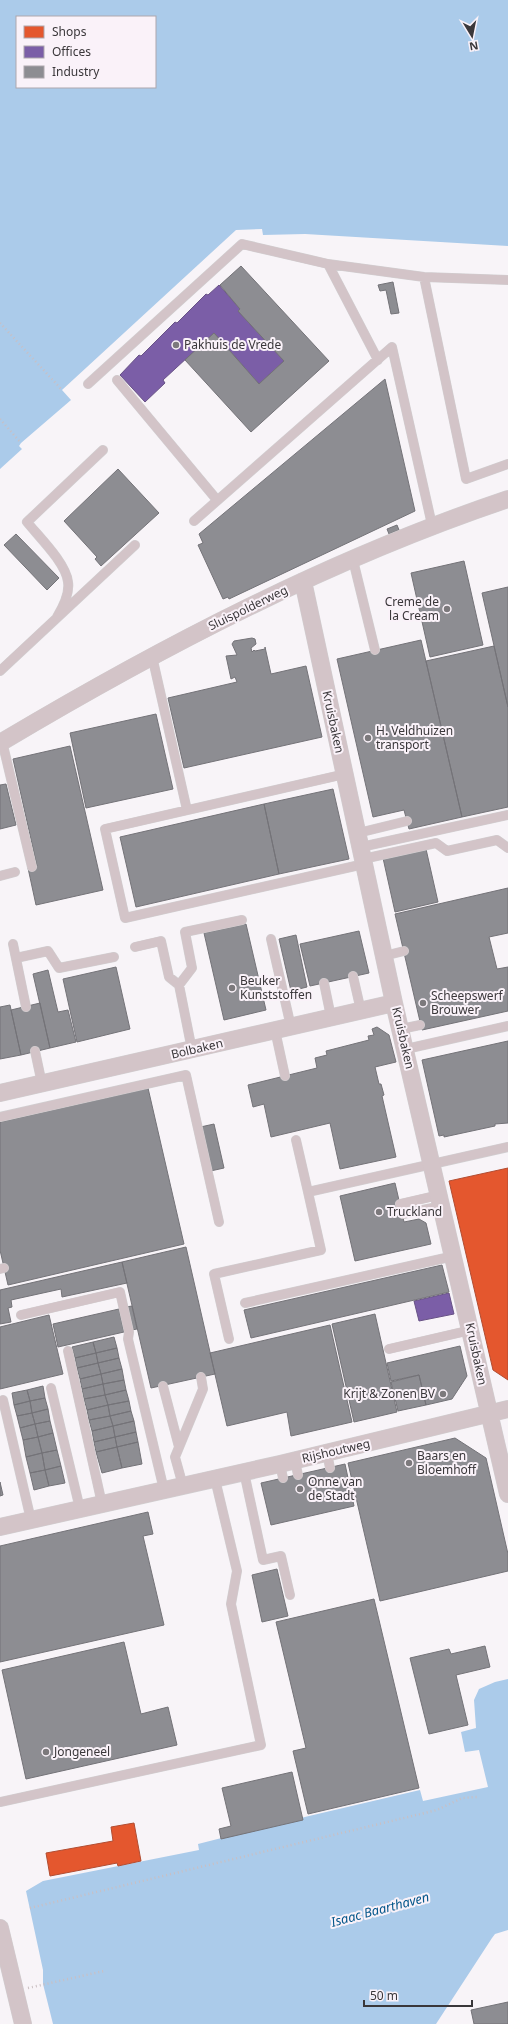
<svg xmlns="http://www.w3.org/2000/svg" width="508" height="2024" viewBox="0 0 508 2024" font-family="'Noto Sans',sans-serif">
  <rect width="100%" height="100%" fill="#f8f4f8"/>
  <path fill="#abcbea" fill-rule="evenodd" d="M0 0H508V246L305 234 263 235 262 229 236 230 62 390 71 400 21 443 19 446 22 449 0 469ZM17 17H155V87H17Z
    M508 1679V1930L495 1934 492 1938 436 2024H53L43 1984V1970L26 1891 43 1881 199 1850 198 1844 309 1816 420 1790 423 1801 488 1787 479 1750 465 1752 461 1732 476 1728 474 1700 479 1689 495 1682Z"/>
  <path fill="#e4572e" stroke="#b14d32" d="M508 1168V1380L493 1370 449 1181Z
    M134 1823 141 1861 118 1866 117 1863 50 1876 46 1853 113 1841 111 1827Z"/>
  <path fill="#7b5ea7" stroke="#685286" d="M219 285 240 309 238 311 284 361 259 384 214 333 163 380 165 383 145 402 120 375 139 355 141 356 175 322 177 323 206 294 208 295Z
    M449 1293 454 1314 419 1321 414 1301Z"/>
  <path fill="#8d8d92" stroke="#747378" d="M241 266 329 361 251 432 185 360 214 333 259 384 284 361 238 311 240 309 220 285Z
    M393 282 399 313 391 314 386 290 380 291 378 285Z
    M385 379 415 511 229 599 228 597 223 599 198 545 203 543 199 534Z
    M118 469 159 513 101 566 95 559 97 557 64 521Z
    M397 525 399 530 389 534 387 529Z
    M16 534 59 578 47 590 4 545Z
    M464 561 483 645 430 657 411 573Z
    M508 587V707L482 593Z
    M252 638 255 639 256 644 251 648 252 652 254 650 255 651 265 649V647L271 674 306 666 322 737 184 768 168 698 237 682 235 677 231 679 226 656 237 655 232 644 234 641Z
    M421 640 462 817 409 829 404 810 373 817 337 659Z
    M494 646 508 707V807L462 817 426 661Z
    M156 714 173 789 86 808 70 733Z
    M70 746 103 890 36 905 28 868 37 866 13 759Z
    M6 784 16 825 0 829V785Z
    M333 789 349 859 279 874 264 804Z
    M264 804 279 874 136 907 120 837Z
    M426 849 438 902 395 912 383 858Z
    M508 888V933L489 937 497 969 508 967V1011L422 1030 395 914Z
    M246 924 266 1010 224 1020 204 933Z
    M359 931 369 973 310 986 300 944Z
    M296 935 307 987 291 991 279 939Z
    M116 967 130 1029 77 1042 63 979Z
    M48 970 58 1012 68 1010 76 1042 50 1048 33 974Z
    M40 1003 50 1048 21 1055 11 1010Z
    M10 1005 21 1055 0 1059V1007Z
    M377 1027 389 1035 396 1062 375 1067 379 1084H381L384 1095 382 1096 396 1157 340 1169 330 1123 271 1137 264 1104 253 1107 248 1085 317 1068 315 1058 327 1055 326 1051 369 1040 368 1036 374 1035 372 1029Z
    M508 1041V1123L495 1124V1126L444 1137V1135L439 1136 422 1060Z
    M148 1088 184 1244 8 1285 0 1250V1122Z
    M214 1124 224 1168 206 1172 196 1128Z
    M395 1183 404 1222 419 1219 426 1223 431 1244 355 1261 340 1196Z
    M186 1247 215 1374 151 1388 122 1262Z
    M122 1262 127 1283 62 1297 61 1289 11 1300 12 1307 8 1308 11 1322 0 1324V1290Z
    M442 1265 449 1292 251 1338 244 1310Z
    M132 1306 137 1329 132 1330 126 1307Z
    M119 1309 124 1332 58 1347 53 1324Z
    M375 1314 397 1412 354 1422 332 1324Z
    M49 1315 63 1374 0 1389V1327Z
    M330 1325 352 1422 291 1436 287 1412 227 1426 210 1353Z
    M114 1337 117 1348 96 1353 93 1342Z
    M93 1342 96 1353 75 1358 72 1347Z
    M460 1346 467 1376 452 1399 426 1405 419 1375 391 1381 387 1363Z
    M117 1348 119 1358 98 1363 96 1353Z
    M96 1353 98 1363 77 1368 75 1358Z
    M119 1358 122 1369 101 1374 98 1363Z
    M98 1363 101 1374 80 1379 77 1368Z
    M122 1369 124 1380 103 1384 101 1374Z
    M101 1374 103 1384 82 1389 80 1379Z
    M419 1375 426 1405 398 1411 391 1382Z
    M124 1380 126 1390 105 1395 103 1384Z
    M103 1384 105 1395 84 1399 82 1389Z
    M43 1386 45 1398 30 1401 27 1390Z
    M27 1390 30 1401 14 1405 12 1393Z
    M126 1390 129 1401 108 1405 105 1395Z
    M105 1395 108 1405 87 1410 84 1399Z
    M45 1398 48 1409 32 1413 30 1401Z
    M30 1401 32 1413 17 1416 14 1405Z
    M129 1401 131 1411 110 1416 108 1405Z
    M108 1405 110 1416 89 1420 87 1410Z
    M48 1409 50 1421 35 1424 32 1413Z
    M131 1411 134 1421 113 1426 110 1416Z
    M32 1413 35 1424 20 1428 17 1416Z
    M110 1416 113 1426 92 1431 89 1420Z
    M50 1421 53 1433 38 1437 35 1424Z
    M134 1421 136 1432 115 1437 113 1426Z
    M35 1424 38 1437 23 1440 20 1428Z
    M113 1426 115 1437 94 1442 92 1431Z
    M136 1432 138 1442 117 1447 115 1437Z
    M53 1433 57 1450 42 1453 38 1437Z
    M38 1437 42 1453 26 1457 23 1440Z
    M115 1437 117 1447 96 1452 94 1442Z
    M455 1438 486 1458 508 1554V1571L380 1601 348 1463Z
    M138 1442 142 1464 122 1468 117 1447Z
    M117 1447 122 1468 102 1473 96 1452Z
    M57 1450 61 1466 45 1470 42 1453Z
    M42 1453 45 1470 30 1473 26 1457Z
    M345 1464 354 1506 271 1525 261 1483Z
    M61 1466 65 1483 49 1486 45 1470Z
    M45 1470 49 1486 34 1490 30 1473Z
    M0 1482 3 1495 0 1496Z
    M148 1512 153 1534 143 1536 164 1625 0 1662V1546Z
    M277 1569 288 1616 262 1622 252 1575Z
    M374 1599 419 1788 308 1814 293 1751 306 1748 276 1622Z
    M124 1642 141 1714 168 1707 177 1745 26 1779 2 1670Z
    M485 1646 490 1667 456 1675 468 1725 429 1734 410 1658 449 1649 451 1654Z
    M292 1772 303 1820 221 1839 219 1829 231 1826 222 1788Z
    M508 2002V2024H474L471 2010Z"/>
  <g fill="none" stroke-linecap="round" stroke-linejoin="round">
    <defs>
      <path id="lane" d="M424 277 466 479 508 464
        M378 360 328 264 424 277 508 280
        M117 380 217 500
        M88 384 242 244 328 264
        M194 521 392 347 432 525
        M353 560 375 650
        M57 617C63 607 70 594 68 582 66 563 39 537 27 522L103 450
        M152 656 187 810
        M0 671 135 545
        M2 741 32 867
        M345 774 105 829 125 918 364 864
        M358 833 407 821
        M361 847 508 815
        M363 859 436 843 447 851 497 840 508 848
        M0 876 15 872
        M271 939 291 1027
        M13 944 26 1007
        M135 947 161 941 169 977 179 985 192 1050
        M384 956 404 951
        M16 958 48 951 59 968 114 957
        M353 976 361 1011
        M324 983 331 1017
        M179 985 192 968 185 932 242 920
        M401 1029 420 1025
        M275 1030 285 1076
        M406 1049 508 1026
        M35 1051 42 1084
        M0 1117 186 1075 219 1222
        M296 1140 308 1192
        M400 1204 439 1195
        M403 1214 442 1206
        M0 1269 4 1268
        M245 1303 454 1256
        M21 1315 120 1292 129 1332 128 1339 164 1490
        M229 1339 214 1274 321 1250 308 1192 508 1147
        M389 1349 471 1330
        M68 1351 102 1504
        M163 1386 179 1447
        M51 1388 80 1509
        M3 1400 31 1520
        M327 1453 330 1468
        M295 1461 298 1475
        M280 1464 283 1478
        M244 1472 263 1560 281 1556 290 1595
        M183 1486 175 1457 203 1389 201 1377
        M0 1802 261 1745 231 1604 237 1571 215 1479"/>
      <path id="street" d="M303 581 394 1003 508 1494
        M0 743C161 647 330 559 508 499
        M0 1093 394 1003
        M0 1527 280 1464 508 1409
        M0 1928 23 2024"/>
    </defs>
    <use href="#lane" stroke="#d1cfd1" stroke-width="10"/>
    <use href="#street" stroke="#d1cfd1" stroke-width="18"/>
    <path stroke="#cabfc2" stroke-width="2.5" stroke-dasharray="1 3" stroke-linecap="butt" d="M0 323 62 390
      M0 419 21 443
      M30 1908 437 1810 462 1798 477 1797
      M28 1988 104 1971"/>
    <use href="#lane" stroke="#d3c4c8" stroke-width="9"/>
    <use href="#street" stroke="#d3c4c8" stroke-width="17"/>
  </g>
  <g fill="#7c797c" stroke="#faf2f9" stroke-width="1.5">
    <circle cx="176" cy="345" r="4"/>
    <circle cx="447" cy="609" r="4"/>
    <circle cx="368" cy="738" r="4"/>
    <circle cx="232" cy="988" r="4"/>
    <circle cx="423" cy="1003" r="4"/>
    <circle cx="379" cy="1212" r="4"/>
    <circle cx="443" cy="1394" r="4"/>
    <circle cx="409" cy="1463" r="4"/>
    <circle cx="300" cy="1489" r="4"/>
    <circle cx="46" cy="1752" r="4"/>
  </g>
  <g text-anchor="middle" stroke-width="4" stroke-linejoin="round" paint-order="stroke">
    <g font-size="12" fill="#3a373a" stroke="#faf2f9" text-anchor="start">
      <text x="184" y="349">Pakhuis de Vrede</text>
      <text x="439" y="606" text-anchor="end">Creme de<tspan x="439" dy="14">la Cream</tspan></text>
      <text x="376" y="735">H. Veldhuizen<tspan x="376" dy="14">transport</tspan></text>
      <text x="240" y="985">Beuker<tspan x="240" dy="14">Kunststoffen</tspan></text>
      <text x="431" y="1000">Scheepswerf<tspan x="431" dy="14">Brouwer</tspan></text>
      <text x="387" y="1216">Truckland</text>
      <text x="435" y="1398" text-anchor="end">Krijt &amp; Zonen BV</text>
      <text x="417" y="1460">Baars en<tspan x="417" dy="14">Bloemhoff</tspan></text>
      <text x="308" y="1486">Onne van<tspan x="308" dy="14">de Stadt</tspan></text>
      <text x="54" y="1756">Jongeneel</text>
    </g>
    <g font-size="12" fill="#3a373a" stroke="#faf2f9">
      <text transform="translate(248 608) rotate(-26)" y="4">Sluispolderweg</text>
      <text transform="translate(333 722) rotate(78)" y="4">Kruisbaken</text>
      <text transform="translate(403 1038) rotate(77)" y="4">Kruisbaken</text>
      <text transform="translate(197 1049) rotate(-13)" y="4">Bolbaken</text>
      <text transform="translate(476 1354) rotate(78)" y="4">Kruisbaken</text>
      <text transform="translate(336 1451) rotate(-13)" y="4">Rijshoutweg</text>
    </g>
    <g font-size="13" font-style="italic" fill="#04568a" stroke="#faf2f9">
      <text transform="translate(380 1909) rotate(-15)" y="5">Isaac Baarthaven</text>
    </g>
  </g>
  <rect x="16" y="16" width="140" height="72" fill="#faf2f9" stroke="#ada7ad"/>
  <rect x="24" y="26" width="20" height="12" fill="#e4572e" stroke="#ada7ad"/>
  <text x="52" y="36" font-size="12" fill="#3a373a">Shops</text>
  <rect x="24" y="46" width="20" height="12" fill="#7b5ea7" stroke="#ada7ad"/>
  <text x="52" y="56" font-size="12" fill="#3a373a">Offices</text>
  <rect x="24" y="66" width="20" height="12" fill="#8d8d92" stroke="#ada7ad"/>
  <text x="52" y="76" font-size="12" fill="#3a373a">Industry</text>
  <g transform="translate(472 36) rotate(170)" stroke="#faf2f9" stroke-width="3" paint-order="stroke">
  <path d="M0-3L7 15L0 10L-7 15Z" fill="#3a373a"/>
  <text y="-6" font-size="11" font-weight="bold" text-anchor="middle" fill="#3a373a">N</text>
  </g>
  <path d="M364 2000v6h108v-6" fill="none" stroke="#3a373a" stroke-width="2"/>
  <text x="370" y="2000" font-size="12" fill="#3a373a" stroke="#faf2f9" stroke-width="3" paint-order="stroke">50 m</text>
</svg>
